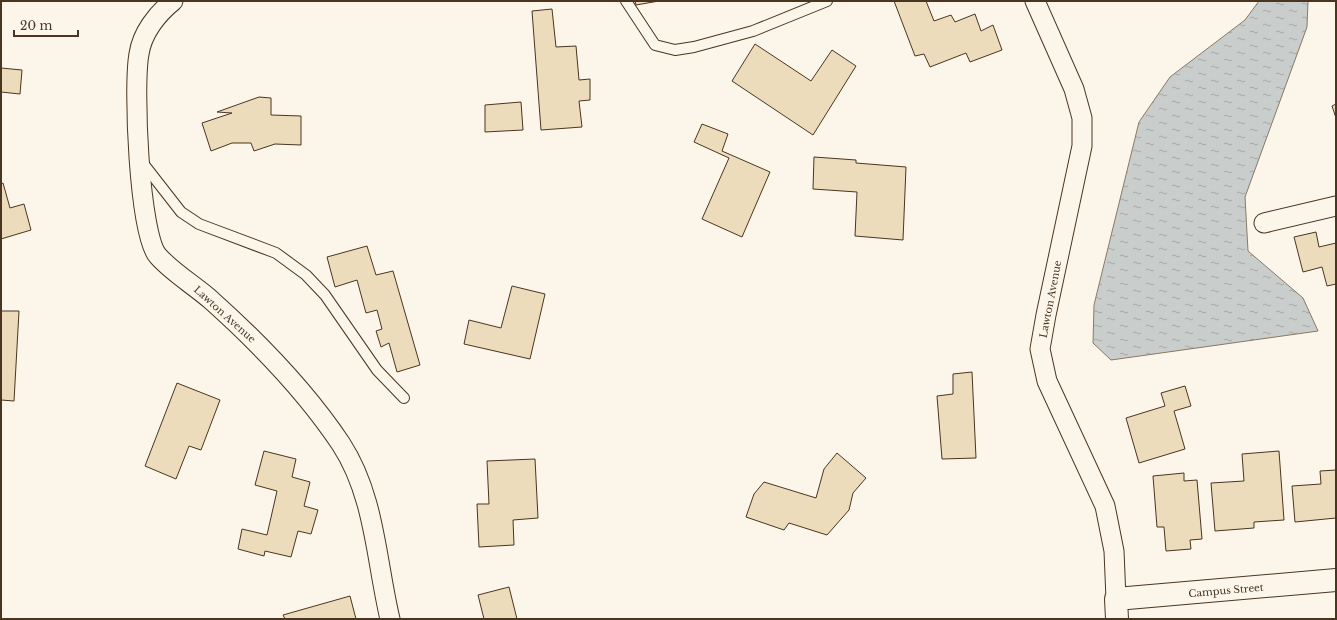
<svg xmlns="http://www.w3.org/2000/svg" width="1337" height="620" viewBox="0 0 1337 620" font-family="'Libre Baskerville',serif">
  <defs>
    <pattern id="water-ripples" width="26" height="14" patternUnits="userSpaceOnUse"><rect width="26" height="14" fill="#c9cecd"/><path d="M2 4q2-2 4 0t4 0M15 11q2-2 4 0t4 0" fill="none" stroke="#a5a8a6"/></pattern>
  </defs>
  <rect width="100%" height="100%" fill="#fbf6e9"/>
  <path fill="url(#water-ripples)" stroke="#887966" d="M1259 1H1308L1307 27 1245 197 1248 251 1303 298 1318 331 1111 360 1093 343 1094 305 1139 122 1170 77 1245 20Z"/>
  <path fill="#ecdcbc" stroke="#4a3520" d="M635 1H659L636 5Z
    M894 1H926L934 21 951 15 955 22 975 14 981 31 993 25 1002 50 970 62 966 53 930 67 924 54 915 56Z
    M552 9 556 47 576 46 579 80 590 79V100L579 101 582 127 541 130 532 11Z
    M755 44 811 81 832 50 856 66 813 135 732 81Z
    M1 68 22 70 20 94 1 92Z
    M259 97 271 98V115L301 116V145L275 144 254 151 251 143H232L211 151 202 123 232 113 217 112Z
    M521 102 523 130 485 132V105Z
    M1336 104V118L1332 106Z
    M702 124 728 134 722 151 770 172 742 237 702 219 729 158 694 142Z
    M814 157 856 160V163L906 167 903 240 855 236 857 192 813 189Z
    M3 183 10 208 24 204 31 230 1 239V184Z
    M1316 232 1319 247 1336 243V284L1327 286 1322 267 1303 272 1294 237Z
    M367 246 376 275 393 271 420 365 397 372 389 343 381 347 376 331 382 329 377 310 366 313 357 280 335 287 327 257Z
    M512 286 545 294 530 359 464 344 469 320 501 328Z
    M1 311H19L14 401 1 400Z
    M972 372 976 458 942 459 937 396 953 394V374Z
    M177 383 220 400 201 450 189 446 176 479 145 466Z
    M1185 386 1191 406 1174 411 1185 449 1139 463 1126 418 1165 406 1161 393Z
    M264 451 296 459 292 477 310 482 304 506 318 510 311 534 298 531 291 557 265 551 264 556 238 549 242 529 267 535 277 491 255 485Z
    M1279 451 1284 520 1254 522V528L1215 531 1211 483 1244 481 1242 454Z
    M837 453 866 478 853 493 849 510 827 535 789 523 784 530 746 517 754 494 764 482 816 498 824 469Z
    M535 459 538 518 513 520 514 545 479 547 477 504H489L487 461Z
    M1336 470V518L1295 522 1292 486 1321 484 1320 471Z
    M1184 473V481L1197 480 1202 539 1190 540 1191 549 1166 551 1164 527H1157L1153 476Z
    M509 587 517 619H484L478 595Z
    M350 596 356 619H285L283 615Z"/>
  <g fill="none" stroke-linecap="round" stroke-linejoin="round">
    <defs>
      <path id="service" d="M626 1 655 45 675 50 694 47 753 31 827 1
        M142 162 181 212 199 224 276 253 306 275 325 295 377 370 404 398"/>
      <path id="minor" d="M173 1C157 14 142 33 139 54 133 86 139 235 158 256 173 273 194 285 211 300 259 343 305 390 341 444 375 496 376 560 390 619
        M1035 1 1074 89 1082 118V146L1046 315 1040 349 1047 381 1105 506 1114 551 1116 599
        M1264 223 1336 206"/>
      <path id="tertiary" d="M1117 619 1116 599 1336 580"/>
    </defs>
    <use href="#service" stroke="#4a3520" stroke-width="12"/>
    <use href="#minor" stroke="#4a3520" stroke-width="21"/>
    <use href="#tertiary" stroke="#4a3520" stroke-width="24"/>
    <use href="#service" stroke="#fbf6e9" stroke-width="10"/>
    <use href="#minor" stroke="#fbf6e9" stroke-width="19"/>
    <use href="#tertiary" stroke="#fbf6e9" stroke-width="22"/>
  </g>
  <g text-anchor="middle" stroke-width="3" stroke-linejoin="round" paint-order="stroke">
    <g font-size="10" fill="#4a3520" stroke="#fbf6e9">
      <text transform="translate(1050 299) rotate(-79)" y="4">Lawton Avenue</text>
      <text transform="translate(225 314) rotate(42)" y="4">Lawton Avenue</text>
      <text transform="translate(1226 590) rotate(-5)" y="4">Campus Street</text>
    </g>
  </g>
  <rect width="1337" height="620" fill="none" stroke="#4a3520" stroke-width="4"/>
  <path d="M14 30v6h64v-6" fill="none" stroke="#4a3520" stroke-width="2"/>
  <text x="20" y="30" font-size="12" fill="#4a3520" stroke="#fbf6e9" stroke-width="3" paint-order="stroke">20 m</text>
</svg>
